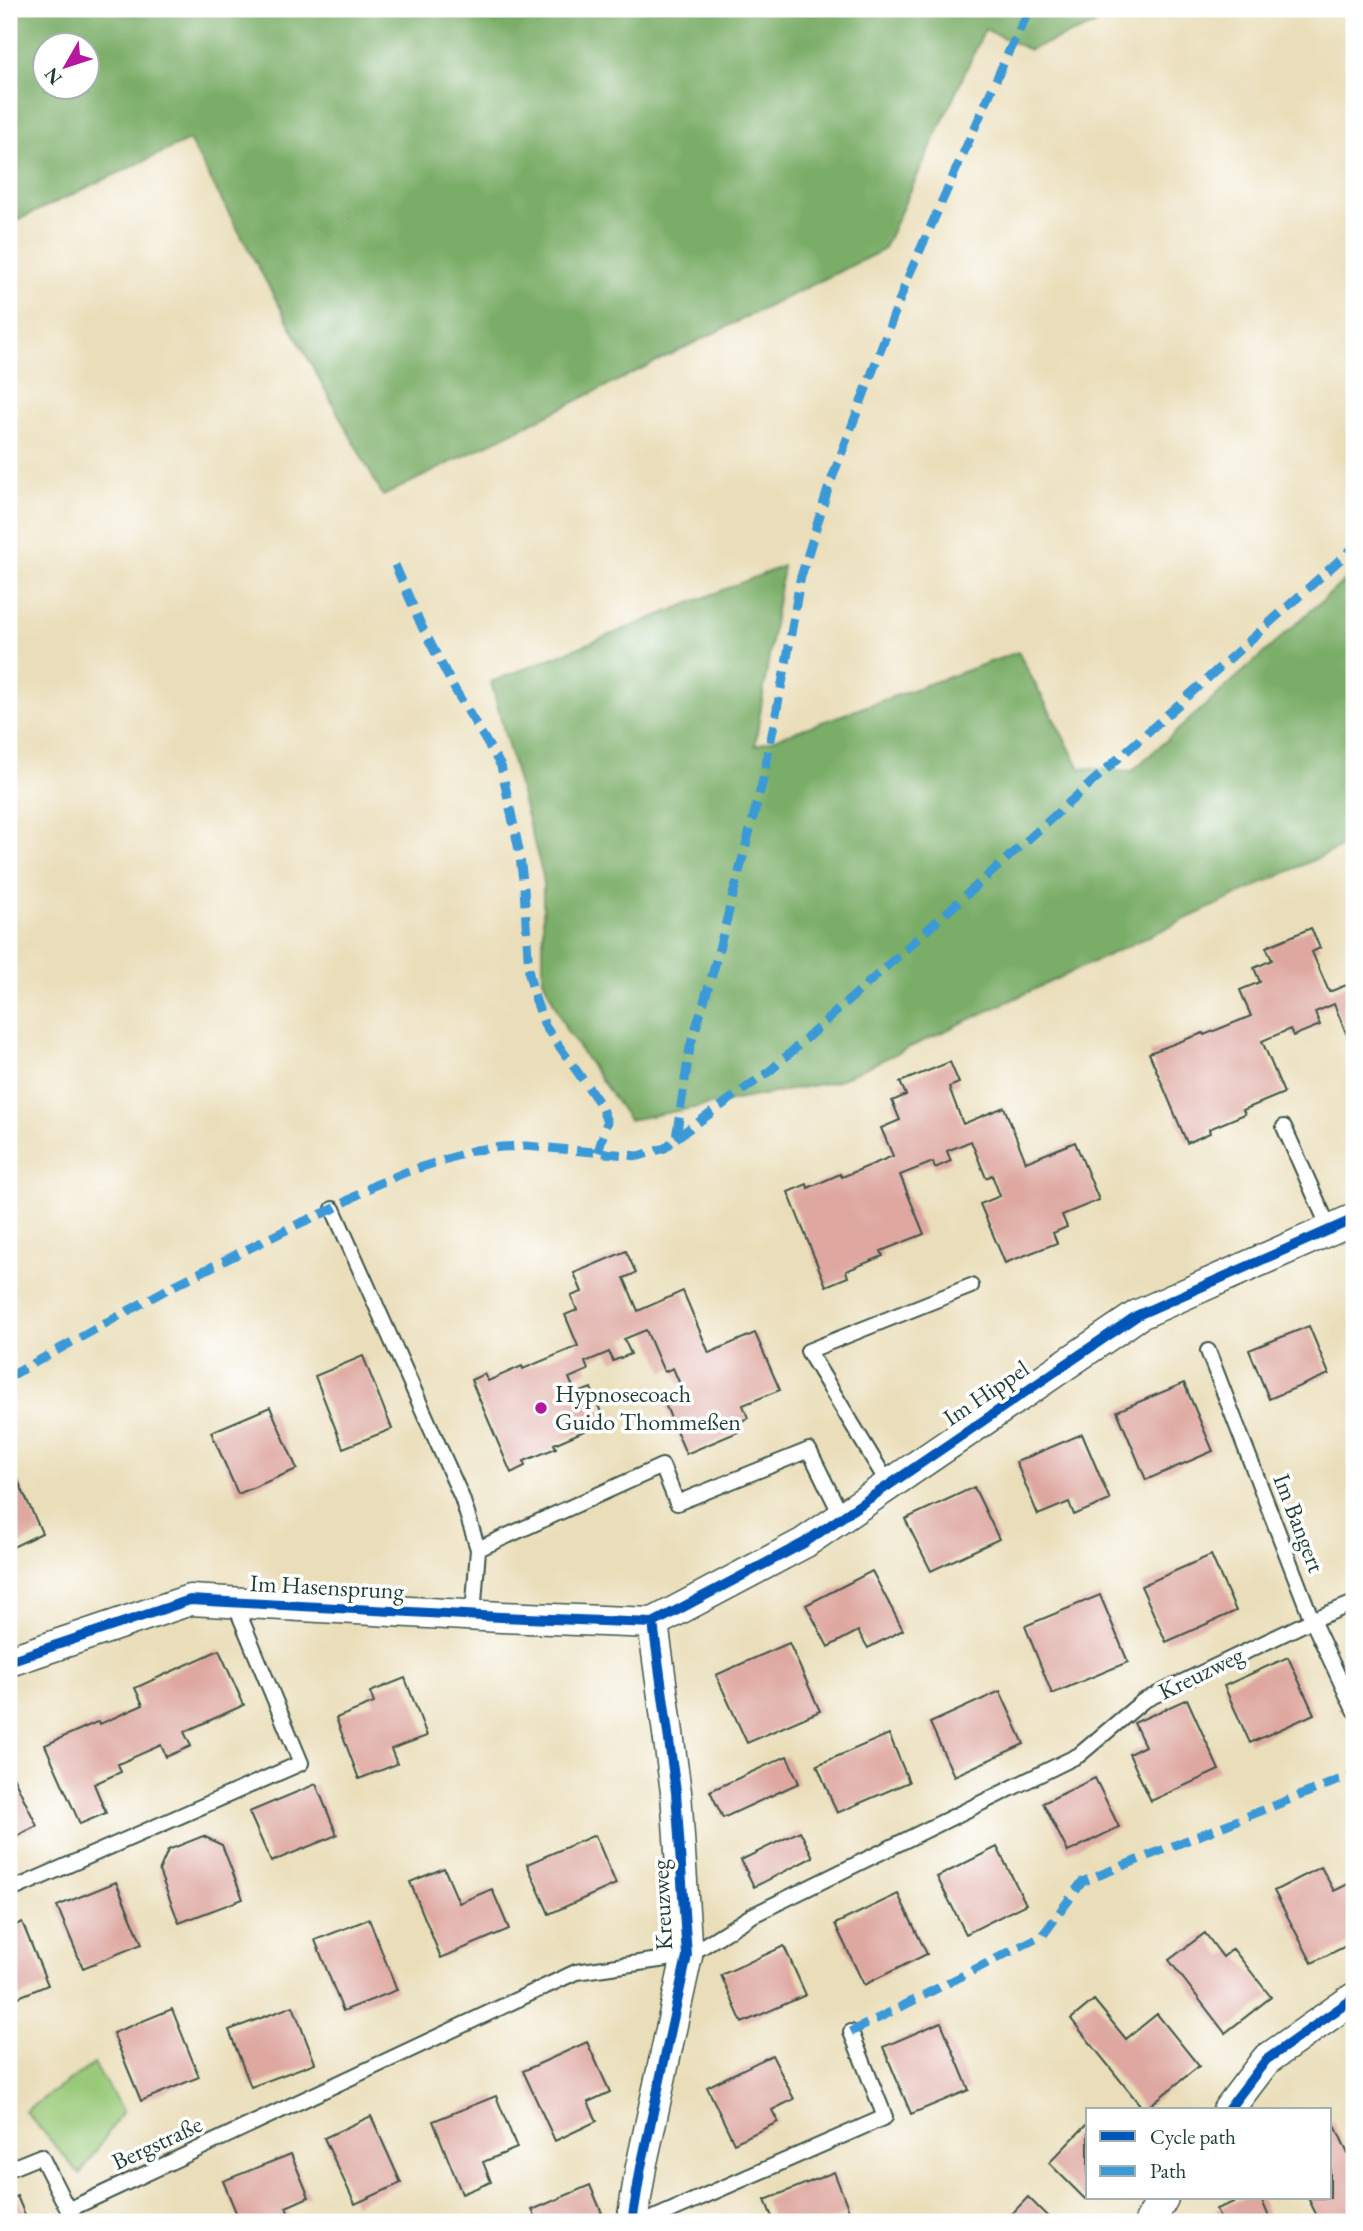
<svg xmlns="http://www.w3.org/2000/svg" width="1363" height="2231" viewBox="0 0 1363 2231" font-family="'EB Garamond',serif">
  <rect width="100%" height="100%" fill="#fff"/>
  <filter id="ink" filterUnits="userSpaceOnUse"><feTurbulence type="fractalNoise" baseFrequency=".0143" numOctaves="2"/><feDisplacementMap in="SourceGraphic" scale="14" xChannelSelector="R" yChannelSelector="G"/><feConvolveMatrix kernelMatrix="1 2 1 2 8 2 1 2 1" color-interpolation-filters="sRGB"/></filter>
  <filter id="wash" filterUnits="userSpaceOnUse"><feTurbulence type="fractalNoise" baseFrequency=".00686" numOctaves="4" result="noise"/><feDisplacementMap in="SourceGraphic" scale="28" xChannelSelector="R" yChannelSelector="G"/><feGaussianBlur stdDeviation="1.57" result="paint"/><feColorMatrix in="noise" values="0 0 0 0 0 0 0 0 0 0 0 0 0 0 0 0 0 1.4 0 .05"/><feComposite in="paint" operator="in"/></filter>
  <g filter="url(#wash)">
    <rect width="100%" height="100%" fill="#eadeba"/>
    <path fill="#99c978" stroke="#5c8356" stroke-width="2" d="M94 2064 123 2111 80 2174 25 2111Z"/>
    <path fill="#7aad68" stroke="#4c754e" stroke-width="2" fill-rule="evenodd" d="M9 9H1135L1029 50 985 29 883 250 383 496 189 140 9 224ZM46 46H88V88H46Z
      M783 566 755 746 1018 652 1080 768 1132 771 1354 572V841L837 1081 629 1120 567 1031 543 979V876L491 682Z"/>
    <g id="blocks">
      <path fill="#dea8a0" d="M1311 928 1320 948 1312 952 1329 992 1354 982V1052L1334 1004 1315 1012 1320 1025 1293 1036 1290 1029 1262 1041 1284 1093 1243 1110 1245 1114 1209 1129 1210 1133 1187 1143 1149 1053 1203 1033 1204 1035 1251 1016 1240 990 1260 982 1254 968 1272 960 1266 947Z
        M950 1062 959 1083 949 1087 963 1124 1004 1107 1026 1162 1075 1142 1099 1200 1062 1215 1067 1227 1053 1233 1057 1243 1005 1263 980 1204 1000 1196 992 1175 986 1178 971 1141 947 1151 951 1161 935 1168 933 1162 900 1175 924 1234 881 1251 883 1256 846 1271 848 1277 826 1286 788 1192 807 1184 808 1188 840 1174 842 1177 893 1156 881 1128 900 1120 892 1101 906 1095 900 1082Z
        M1354 1070V1087L1348 1072Z
        M626 1251 636 1273 624 1278 638 1311 683 1291 709 1353 755 1333 780 1390 743 1405 748 1418 735 1424 738 1432 686 1454 662 1397 682 1389 673 1368 664 1372 646 1330 624 1339 631 1354 613 1361 609 1352 585 1362 588 1370 569 1378 576 1394 591 1388 605 1422 554 1444 556 1448 524 1461 525 1466 511 1473 471 1380 484 1374 488 1381 522 1366 523 1369 578 1346 565 1315 577 1310 571 1296 582 1292 574 1273Z
        M1309 1326 1329 1374 1269 1399 1249 1350Z
        M363 1356 392 1429 343 1448 315 1376Z
        M1184 1383 1213 1451 1146 1480 1117 1411Z
        M270 1407 297 1469 238 1494 211 1432Z
        M1082 1434 1110 1500 1074 1515 1069 1502 1038 1515 1016 1462Z
        M9 1461 42 1533 9 1549Z
        M974 1487 999 1539 931 1571 905 1519Z
        M1211 1555 1236 1611 1166 1642 1141 1586Z
        M872 1571 903 1630 868 1648 858 1631 828 1647 806 1605Z
        M1100 1595 1128 1662 1052 1694 1025 1626Z
        M789 1643 820 1711 747 1743 716 1675Z
        M219 1650 244 1705 184 1732 191 1746 166 1757 161 1745 118 1764 121 1772 94 1784 106 1813 80 1824 45 1745 99 1721 100 1724 143 1705 135 1688Z
        M1288 1657 1314 1714 1250 1743 1224 1686Z
        M405 1678 427 1736 391 1749 397 1764 359 1779 336 1718 374 1703 370 1692Z
        M1000 1691 1024 1744 954 1776 930 1723Z
        M1187 1699 1219 1770 1151 1801 1129 1754 1145 1746 1134 1723Z
        M889 1734 909 1782 837 1813 817 1765Z
        M787 1756 799 1783 723 1818 710 1791Z
        M9 1768 37 1826 9 1840Z
        M1095 1778 1119 1827 1068 1852 1043 1803Z
        M316 1784 337 1835 271 1862 249 1812Z
        M800 1831 813 1857 754 1887 741 1860Z
        M595 1835 616 1884 549 1914 527 1864Z
        M203 1836 222 1845 243 1899 179 1923 159 1871 168 1850Z
        M997 1847 1026 1904 966 1934 937 1877Z
        M1321 1867 1334 1891 1354 1881V1942L1312 1963 1274 1891Z
        M444 1868 459 1903 492 1889 509 1929 441 1958 410 1882Z
        M116 1882 142 1944 83 1968 57 1906Z
        M898 1894 927 1954 864 1985 835 1924Z
        M369 1919 397 1990 343 2011 315 1940Z
        M22 1922 48 1985 9 2001V1928Z
        M1205 1933 1223 1957 1233 1949 1271 1997 1225 2033 1169 1960Z
        M784 1946 806 1995 742 2023 721 1975Z
        M1094 2000 1126 2039 1157 2014 1199 2066 1144 2110 1071 2019Z
        M293 2006 315 2063 251 2087 229 2030Z
        M172 2009 199 2077 141 2101 113 2033Z
        M941 2022 969 2090 911 2114 883 2047Z
        M587 2042 610 2092 588 2102 597 2121 555 2141 523 2071Z
        M772 2055 794 2099 772 2110 778 2122 734 2143 707 2087Z
        M496 2096 517 2148 483 2162 491 2182 462 2194 433 2121Z
        M371 2116 401 2183 355 2204 324 2138Z
        M1333 2121 1354 2167V2218L1346 2222H1320L1308 2198H1330V2122Z
        M1088 2123V2196L1085 2199 1049 2163Z
        M291 2154 309 2197 286 2207 291 2219 283 2222H240L223 2181Z
        M834 2172 850 2213 827 2222H774L765 2200Z
        M590 2185 602 2213 580 2222H538L532 2210Z
        M17 2196 28 2222H9V2200Z
        M1028 2197 1053 2222H1004Z
        M1244 2198H1261L1271 2222H1221L1216 2209Z"/>
    </g>
  </g>
  <g filter="url(#ink)">
    <use href="#blocks" fill-opacity="0" stroke="#3d5548" stroke-width="2"/>
    <g fill="none" stroke-linecap="round" stroke-linejoin="round">
      <defs>
        <path id="lane" d="M1284 1127 1330 1230
          M333 1209 462 1498 478 1549 473 1616
          M1208 1351 1312 1620 1354 1710
          M889 1485 808 1351 971 1286
          M478 1549 662 1466 677 1503 809 1450 842 1517
          M9 1891 301 1763 234 1602
          M9 2169 41 2156 74 2222
          M68 2210 576 1972 687 1956 753 1915 1079 1755 1143 1701 1312 1620 1354 1603
          M645 2222 885 2117 851 2032"/>
        <path id="street" d="M653 1623 804 1543 1138 1315 1354 1219
          M9 1661 190 1600 501 1617 653 1623
          M1228 2110 1266 2060 1354 1998
          M632 2222 641 2167 687 1956 676 1792 653 1623
          M1150 2222 1163 2198"/>
      </defs>
      <use href="#lane" stroke="#3d5548" stroke-width="18"/>
      <use href="#street" stroke="#3d5548" stroke-width="33"/>
      <use href="#lane" stroke="#fff" stroke-width="14"/>
      <use href="#street" stroke="#fff" stroke-width="30"/>
      <path stroke="#3a99d8" stroke-width="9" stroke-dasharray="18 9" stroke-linecap="butt" d="M395 565 422 627 454 688 501 766 519 850 524 888 529 974 535 998 545 1026 600 1104 607 1122 598 1152
        M676 1138 771 1070 1354 547
        M9 1377 173 1286 296 1225 333 1209 375 1185 406 1172 475 1150 501 1147 526 1146 639 1156 665 1148 676 1138 690 1047 713 972 763 780 787 658 800 580 828 489 909 275 1009 51 1030 9
        M851 2032 1043 1935 1082 1882 1354 1774"/>
      <defs>
        <path id="cycleway" d="M653 1623 804 1543 1138 1315 1354 1219
          M9 1661 190 1600 501 1617 653 1623
          M1228 2110 1266 2060 1354 1998
          M632 2222 641 2167 687 1956 676 1792 653 1623"/>
      </defs>
      <use href="#cycleway" stroke="#fff" stroke-width="15"/>
      <use href="#cycleway" stroke="#0057b8" stroke-width="10"/>
    </g>
  </g>
  <circle fill="#b5179e" stroke="#fff" stroke-width="2.5" cx="541" cy="1408" r="7"/>
  <g text-anchor="middle" stroke-width="7" stroke-linejoin="round" paint-order="stroke">
    <g font-size="24" fill="#1f3d34" stroke="#fff">
      <text transform="translate(986 1393) rotate(-34)" y="8">Im Hippel</text>
      <text transform="translate(1299 1523) rotate(69)" y="8">Im Bangert</text>
      <text transform="translate(327 1587) rotate(3)" y="8">Im Hasensprung</text>
      <text transform="translate(1201 1673) rotate(-26)" y="8">Kreuzweg</text>
      <text transform="translate(662 1905) rotate(-93)" y="8">Kreuzweg</text>
      <text transform="translate(157 2143) rotate(-25)" y="8">Bergstraße</text>
    </g>
    <g font-size="24" fill="#1f3d34" stroke="#fff" text-anchor="start">
      <text x="555" y="1402">Hypnosecoach<tspan x="555" dy="28">Guido Thommeßen</tspan></text>
    </g>
  </g>
  <rect width="1363" height="2231" fill="none" stroke="#fff" stroke-width="35"/>
  <rect x="1086" y="2108" width="245" height="91" fill="#ffffff" stroke="#a5b1ae" stroke-width="2"/>
  <rect x="1100" y="2131" width="35" height="10" fill="#0057b8" stroke="#a5b1ae" stroke-width="2"/>
  <text x="1150" y="2144" font-size="21" fill="#1f3d34">Cycle path</text>
  <rect x="1100" y="2166" width="35" height="10" fill="#3a99d8" stroke="#a5b1ae" stroke-width="2"/>
  <text x="1150" y="2178" font-size="21" fill="#1f3d34">Path</text>
  <g transform="translate(66 66) rotate(231)"><circle r="33" fill="#ffffff" stroke="#a5b1ae" stroke-width="2"/>
  <path d="M0-5L12 26L0 18L-12 26Z" fill="#b5179e"/>
  <text y="-10" font-size="19" font-weight="bold" text-anchor="middle" fill="#1f3d34">N</text>
  </g>
</svg>
